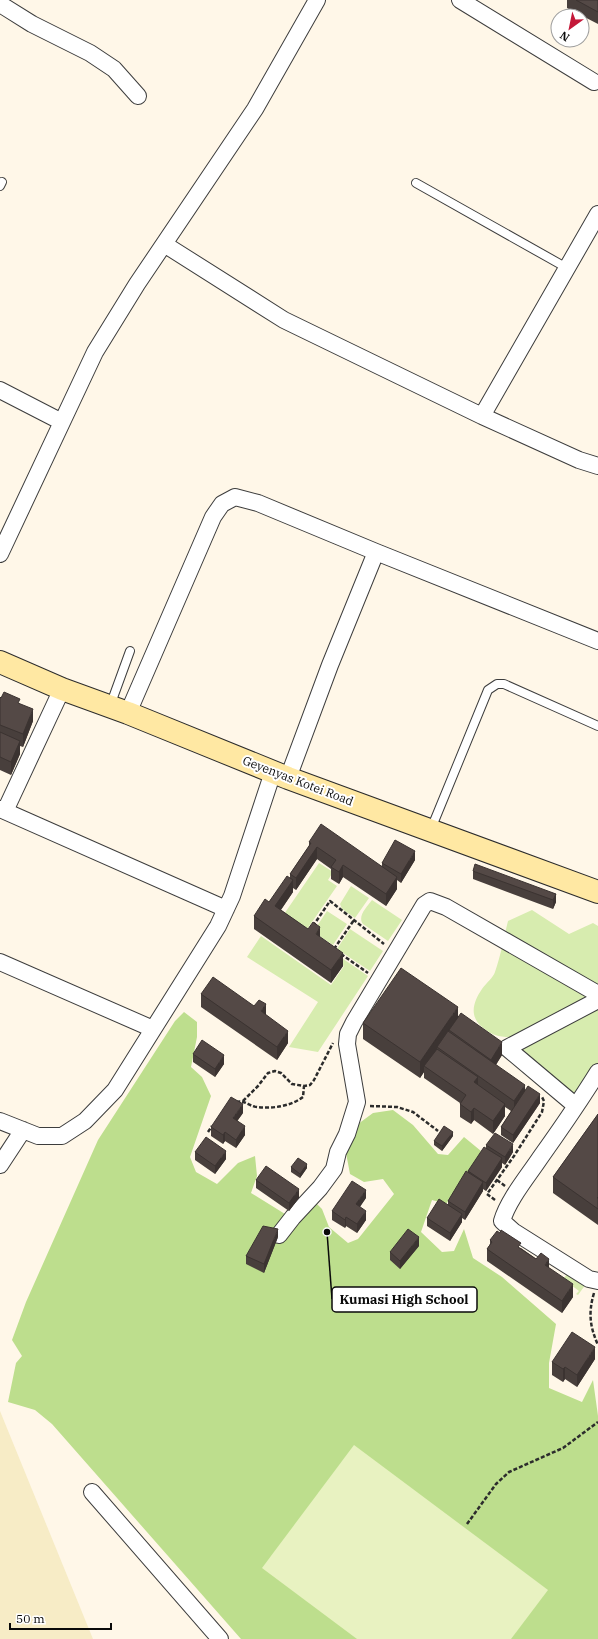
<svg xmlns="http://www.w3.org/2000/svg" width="598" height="1639" viewBox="0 0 598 1639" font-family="'IBM Plex Serif',serif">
  <rect width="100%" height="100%" fill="#fff7e8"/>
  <path fill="#f7ecc6" d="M0 1411 93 1639H0Z"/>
  <path fill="#d7ecaf" d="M319 863 333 872 328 880 337 886 303 935 280 920Z
    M351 886 369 898 355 918 342 909 340 904Z
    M372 900 402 920 388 941 363 924C357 916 367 907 372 900Z
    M532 910 569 934 593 923 598 926V992L510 1037C498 1037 492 1035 482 1027 469 1016 473 1002 482 989 486 983 493 978 495 972 501 955 504 937 508 921Z
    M327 911 347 924 333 945 313 932Z
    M350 929 383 951 370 971 337 949Z
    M261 936 331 985 344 966 317 947 320 943 368 976 318 1052 289 1047 318 1002 247 957Z
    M598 1007V1065L573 1094 524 1054 522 1046Z
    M569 1272 586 1284 578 1295 576 1294 579 1291 563 1279Z"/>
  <path fill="#bdde8d" d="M184 1012 197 1022V1037L191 1067 202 1077 211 1096 190 1157 196 1172 217 1184 238 1163 255 1156 257 1176 251 1193 285 1214 313 1200 322 1209 329 1227 348 1243 358 1239 394 1194 383 1179 364 1182 350 1174 346 1153 354 1127 373 1113 393 1110 413 1125 438 1154 448 1155 464 1137 481 1151 472 1169 446 1204 432 1200 421 1232 442 1252 454 1251 464 1229 473 1258 502 1277 556 1324 549 1363V1388L582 1402 593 1380 598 1416V1639H241L52 1424 35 1410 8 1402 16 1363 22 1356 12 1340 26 1302 98 1140 175 1021Z"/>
  <path fill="#e8f2c1" d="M354 1445 548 1590 511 1639H357L262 1568Z"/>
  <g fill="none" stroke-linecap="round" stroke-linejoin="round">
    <defs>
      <path id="lane" d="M416 183 567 268
        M0 186 2 182
        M110 706 130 651
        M431 829 488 690 497 684H504L598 726"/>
      <path id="street" d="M460 0 594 82
        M0 4 32 24 90 53 114 69 138 96
        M164 244 284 320 482 416 579 460 598 466
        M0 390 62 422
        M482 416 598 214
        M0 554 95 352 137 284 255 109 317 0
        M128 713 213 517 222 504 235 497 258 503 376 552 598 641
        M288 778 330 665 376 552
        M0 809 226 909
        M5 811 62 689
        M0 962 153 1029
        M598 1072C580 1101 560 1130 540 1158 528 1176 508 1200 502 1221L513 1231 589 1279 598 1281
        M576 1106 507 1048 598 1000
        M0 1121 38 1136H62L85 1121 115 1090 218 926 232 896 273 772
        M0 1165 23 1130
        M279 1235 293 1217 320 1188 334 1169 338 1152 347 1134 357 1102 347 1044 348 1034 354 1022 424 905 430 901 446 907 598 994
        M92 1492 220 1639"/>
      <path id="secondary" d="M0 662 62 689 128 713 288 778 598 892"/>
    </defs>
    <use href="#lane" stroke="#3d3d3d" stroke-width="10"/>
    <use href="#street" stroke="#3d3d3d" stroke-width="18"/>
    <use href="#secondary" stroke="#2c2c2c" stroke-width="24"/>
    <path stroke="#2c2c2c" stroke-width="2.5" stroke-dasharray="4 2" stroke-linecap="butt" d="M313 926 330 901 384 944
      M334 949 354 920
      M341 954 368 973
      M243 1101 258 1086 268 1073 275 1071 281 1073 292 1084 304 1086 310 1085 314 1080 333 1043
      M236 1102C246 1100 248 1106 257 1107 273 1109 291 1106 303 1097L304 1086
      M370 1106 397 1107 413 1112 438 1131
      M208 1132 212 1126
      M497 1180 505 1186
      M495 1200 487 1194 514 1156 542 1112 544 1101 542 1097
      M594 1293C588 1313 590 1327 598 1345
      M467 1524 496 1484 509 1472 563 1448 598 1422"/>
    <use href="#lane" stroke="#fff" stroke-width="8"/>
    <use href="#street" stroke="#fff" stroke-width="16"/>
    <use href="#secondary" stroke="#ffe8a3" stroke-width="22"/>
  </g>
  <path fill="#483f3c" d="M567 0H598V24L567 8Z
    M0 697 20 704 33 721 23 747 20 746V754L11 775 0 770Z
    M309 842 382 866V863L415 860 401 883 397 880V889L386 906 343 877 339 884 331 879V869L317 859 296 890 293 888V892L281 910 320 938 343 966 331 983 254 929V916L269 902 290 878V874L309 846Z
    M473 871 556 894V902L553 909 473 879Z
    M201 994 266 1015 288 1043 277 1060 201 1007Z
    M458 1017 502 1055 496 1065 540 1103 513 1143 501 1135V1127L511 1111 505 1107V1116L493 1134 474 1120 471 1124 460 1117V1103L424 1078V1072L420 1078 363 1039V1023Z
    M193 1054 224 1064 215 1077 193 1062Z
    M243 1113 237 1121 245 1135 236 1148 225 1141 223 1144 211 1136V1127Z
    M598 1114V1225L553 1193V1177Z
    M453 1136 442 1151 434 1145V1141Z
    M486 1145 513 1152 505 1165 502 1163V1167L486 1191 483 1189V1191L465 1220 462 1218V1222L450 1241 427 1226V1218L448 1205V1201L468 1172V1171L486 1149Z
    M195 1152 226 1159 215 1174 195 1160Z
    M291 1167 307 1168 300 1178 291 1172Z
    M256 1180 299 1198 289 1211 256 1188Z
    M366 1198 359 1207 366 1220 357 1233 346 1226 345 1228 332 1220V1211Z
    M278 1237 264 1273 246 1264V1256Z
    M490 1240 521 1248 549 1268 573 1297 562 1313 487 1261V1249L490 1244Z
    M419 1246 400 1269 390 1260V1252Z
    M595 1359 577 1387 565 1379 563 1382 552 1375V1362Z"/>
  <path fill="#3b3331" d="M33 709V721L23 747V734Z
    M20 741V754L11 775V762Z
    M317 847V859L296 890V878Z
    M415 851V860L401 883V874Z
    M343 865V877L339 884V872Z
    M397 877V889L386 906V894Z
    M293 880V892L275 918V906Z
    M556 894V902L553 909V900Z
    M320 927V940L316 934Z
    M343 953V966L331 983V970Z
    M266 1004V1017L261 1011Z
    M458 1007V1023L449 1030V1037L437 1047V1054L424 1066V1072L420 1078V1062Z
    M288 1031V1043L277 1060V1047Z
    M502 1042V1055L491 1072V1060Z
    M224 1055V1064L215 1077V1069Z
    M478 1077V1090L474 1082Z
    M525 1085V1097L514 1113V1101Z
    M540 1094V1103L513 1143V1135Z
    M243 1104V1113L233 1127V1118Z
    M505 1104V1116L493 1134V1121Z
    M474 1108V1120L471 1124V1112Z
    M245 1126V1135L236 1148V1140Z
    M225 1132V1141L223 1144V1135Z
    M453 1132V1136L442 1151V1146Z
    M513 1144V1152L505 1165V1157Z
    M226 1151V1159L215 1174V1166Z
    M502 1158V1167L486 1191V1183Z
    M307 1164V1168L300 1178V1174Z
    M483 1182V1191L465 1220V1212Z
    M299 1189V1198L289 1211V1203Z
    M366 1190V1198L356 1213V1204Z
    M366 1211V1220L357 1233V1224Z
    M462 1214V1222L450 1241V1233Z
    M346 1217V1226L345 1228V1220Z
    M278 1229V1237L264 1273V1264Z
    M419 1237V1246L400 1269V1261Z
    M549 1259V1271L545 1265Z
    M573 1284V1297L562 1313V1301Z
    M595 1347V1359L577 1387V1375Z
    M565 1367V1379L563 1382V1369Z"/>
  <path fill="#544946" stroke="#3b3331" d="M576 0H598V12Z
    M4 692 20 699 18 703 33 709 23 734 0 725V697L1 698Z
    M0 732 20 741 11 762 0 757Z
    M321 824 397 877 386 894 343 865 339 872 331 867 336 860 317 847 296 878 290 874 311 843 309 842Z
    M395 840 415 851 401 874 382 863Z
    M475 864 556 894 553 900 473 871Z
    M287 876 293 880 275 906 308 929 313 922 320 927 316 934 343 953 331 970 254 916 265 899 269 902Z
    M401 968 458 1007 420 1062 363 1023Z
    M213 977 254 1006 259 1000 266 1004 261 1011 288 1031 277 1047 201 994Z
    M461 1013 502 1042 491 1060 449 1030Z
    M448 1031 525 1085 514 1101 437 1047Z
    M202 1040 224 1055 215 1069 193 1054Z
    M437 1049 478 1077 474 1082 505 1104 493 1121 474 1108 471 1112 460 1104 466 1095 424 1066Z
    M528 1086 540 1094 513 1135 501 1127Z
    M231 1097 243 1104 233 1118 245 1126 236 1140 225 1132 223 1135 211 1127Z
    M598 1114V1197L597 1198H598V1209L553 1177Z
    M444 1126 453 1132 442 1146 434 1141Z
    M495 1133 513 1144 505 1157 486 1145Z
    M206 1137 226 1151 215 1166 195 1152Z
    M484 1147 502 1158 486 1183 468 1171Z
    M298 1158 307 1164 300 1174 291 1167Z
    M266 1166 299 1189 289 1203 256 1180Z
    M466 1171 483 1182 465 1212 448 1201Z
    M352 1181 366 1190 356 1204 366 1211 357 1224 346 1217 345 1220 332 1211Z
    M439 1199 462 1214 450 1233 427 1218Z
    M263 1226 278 1229 264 1264 246 1256Z
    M408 1229 419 1237 400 1261 390 1252Z
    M501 1230 521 1243 518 1247 536 1259 541 1253 549 1259 545 1265 573 1284 562 1301 487 1249 492 1242 490 1240 497 1231 500 1233Z
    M572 1332 595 1347 577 1375 565 1367 563 1369 552 1362Z"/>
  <g text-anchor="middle" stroke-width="4" stroke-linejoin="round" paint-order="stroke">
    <g font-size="12" fill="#0a0a0a" stroke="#fff">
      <text transform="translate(298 781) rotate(21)" y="4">Geyenyas Kotei Road</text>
    </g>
  </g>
  <path fill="none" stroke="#0a0a0a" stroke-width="1.5" d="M327 1232L332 1299"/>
  <circle fill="#0a0a0a" stroke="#fff" stroke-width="1.5" cx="327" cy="1232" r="4"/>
  <rect fill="#fff" stroke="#0a0a0a" stroke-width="1.5" x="332" y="1287" width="145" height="25" rx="4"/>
  <g font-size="13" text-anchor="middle" font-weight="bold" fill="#0a0a0a">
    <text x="404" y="1304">Kumasi High School</text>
  </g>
  <g transform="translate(570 28) rotate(213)"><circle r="19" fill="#ffffff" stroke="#9d9d9d"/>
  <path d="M0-3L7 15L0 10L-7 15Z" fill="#c41839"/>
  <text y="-6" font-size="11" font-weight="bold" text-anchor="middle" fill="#0a0a0a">N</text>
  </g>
  <path d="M10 1623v6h101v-6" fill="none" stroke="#0a0a0a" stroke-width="2"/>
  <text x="16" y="1623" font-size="12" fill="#0a0a0a" stroke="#ffffff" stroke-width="3" paint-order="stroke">50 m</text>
</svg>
